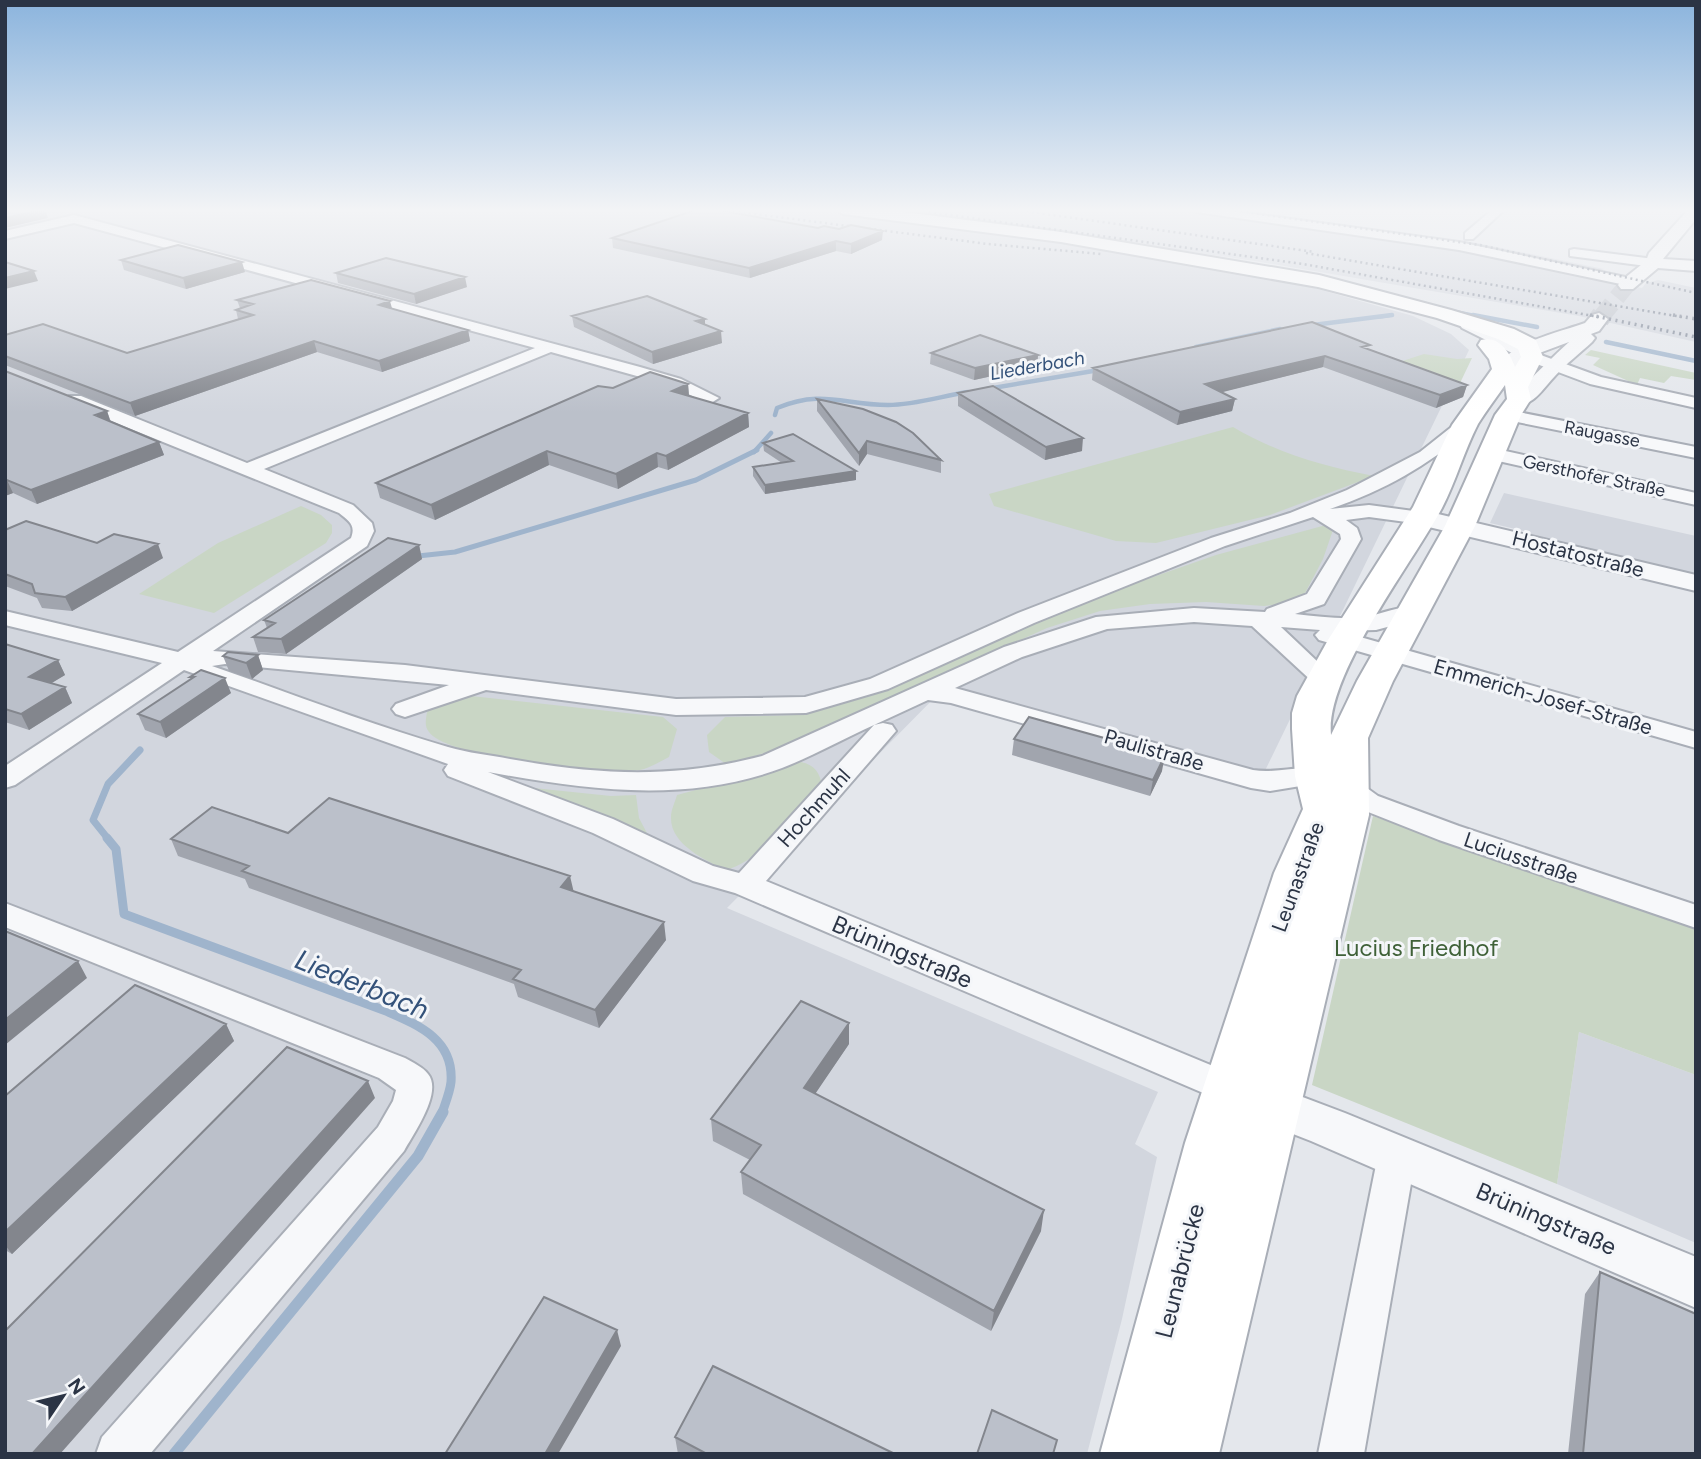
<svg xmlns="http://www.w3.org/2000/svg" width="1701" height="1459" viewBox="0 0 1701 1459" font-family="Figtree,sans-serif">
  <rect width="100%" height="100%" fill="#e4e7ec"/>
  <path fill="#d2d6de" d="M5 209H803L1095 247 1300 284 1413 316 1451 334 1469 350 1260 781 948 684 727 908 1158 1092 1135 1144 1157 1157 1122 1319 1087 1454H5Z
    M894 209H1175L1486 255 1642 288 1646 283 1658 280 1696 288V342L1579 316 1255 261Z
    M1214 209H1232L1478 243 1604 269 1598 272 1508 251 1432 239Z
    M1504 493 1696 536V577L1527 537 1528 532 1490 523Z
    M1579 1032 1696 1075V1243L1557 1184Z"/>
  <path fill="#c9d6c5" d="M1591 350 1696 373V380L1671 376 1664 383 1640 378 1637 385 1593 365 1600 358 1585 355Z
    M1424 354 1457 359 1472 358 1461 381 1464 390 1390 365Z
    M1233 427C1277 453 1325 467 1374 476L1270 515 1156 543 1116 541 994 506 989 494Z
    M301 506 321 515 332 525V533L326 543 214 613 139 594 218 543Z
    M1326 525 1333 530 1323 559 1304 595 1288 603 1264 606 1206 602 1150 604 1100 611 1047 628 779 749 726 764 709 752 707 735 725 717 795 715 871 696 1090 599 1216 555Z
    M462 695 663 717 677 729 669 757C661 761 653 766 644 769 614 778 446 758 429 732 424 726 426 719 427 712L443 701Z
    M801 762C815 765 820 773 822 786 794 815 766 858 726 870 705 860 670 844 671 817 671 810 675 802 677 795Z
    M524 787 611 796 636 795 639 818 649 837Z
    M1373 816 1696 929V1075L1579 1032 1557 1184 1312 1085Z"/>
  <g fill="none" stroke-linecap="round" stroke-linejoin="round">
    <path stroke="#9fb4cc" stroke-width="3.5" d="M1448 310 1482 317
      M1380 317 1392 315"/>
    <path stroke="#9fb4cc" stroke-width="4.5" d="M1473 315 1537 327
      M1313 325 1392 315
      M1606 342 1696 361
      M1196 347 1280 329
      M987 389 1099 370
      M775 415 777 408C823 389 843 405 888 405 915 405 942 396 968 392
      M754 452 771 433"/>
    <path stroke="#9fb4cc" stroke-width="5" d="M418 556 455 552 696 480 757 450"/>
    <path stroke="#9fb4cc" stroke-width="7" d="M109 840 93 820 108 784 140 750"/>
    <path stroke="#9fb4cc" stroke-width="9" d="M107 838 116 849 124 914 386 1011C418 1025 454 1039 451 1082 450 1092 445 1104 442 1113"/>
    <path stroke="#9fb4cc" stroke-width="11" d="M174 1454 418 1156 443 1112"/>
    <path stroke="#bfc3cb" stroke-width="17" stroke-dasharray="17 8" stroke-linecap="butt" d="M1601 317 1627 285"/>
    <path stroke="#bfc3cb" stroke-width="21" stroke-dasharray="21 10" stroke-linecap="butt" d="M1599 319 1602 315"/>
    <defs>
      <path id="minor" d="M1190 209H1218L1459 242 1630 278 1637 282 1630 286 1459 250 1196 212Z
        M1493 209H1505L1473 239H1465V233Z
        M74 215 640 367 681 379 719 398 711 403 705 402 669 385 551 352 264 469 353 505 372 523 374 531 367 546 213 651 405 665 676 699 805 697 870 679 1018 613 1211 538 1290 513 1347 490 1420 452 1459 421 1465 420 1474 425 1471 429C1425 467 1387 489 1330 509L1369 505 1421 512 1428 514 1431 518 1428 522 1421 524 1369 517 1346 520 1357 528 1361 539 1324 604 1295 614C1315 616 1336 619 1356 618 1377 617 1401 603 1421 608L1424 613 1421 618 1376 630 1339 631 1696 732V748L1319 640 1315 635 1320 630 1281 627 1337 680 1334 685 1325 687 1316 685 1252 626 1194 622 1107 629 1022 657 955 688 1253 770C1277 774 1302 764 1325 770L1329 776 1325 782 1270 791 1251 788 951 703 928 700 874 725 883 723 892 725 896 731 766 881 1242 1078 1247 1089 1242 1100 1229 1104 735 893 693 881 593 833 448 776 444 770 448 764 184 670 15 785 5 788V766L162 663 5 625V611L178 652 351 538C356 525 349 521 339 513L69 404 67 400 69 396H81L247 463 535 348 74 223 5 239V231ZM1313 517 1340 534 1341 539 1307 594 1267 609 1265 612 1194 608 1096 617 1004 647 762 756C675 779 598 775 510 759 490 755 468 753 448 747 368 724 290 693 212 666L225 664 449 685 396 704 392 709 396 714 405 717 486 690 676 715 806 713 888 689 1034 623 1225 546ZM874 725 739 873 713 866 613 819 488 772C586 790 686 804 782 768 813 756 843 739 874 725Z
        M1574 249 1654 259 1661 263 1654 267 1570 256V250Z
        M1467 321 1538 354 1601 377 1696 398V408L1590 384 1526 360 1462 328 1460 325 1462 322Z
        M1508 410 1696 447V458L1502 419 1499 415 1502 411Z
        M1492 448 1696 493V505L1485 458 1483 454Z
        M1350 780 1360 783 1378 796 1459 826 1696 905V928L1439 840 1358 808 1336 789 1340 783Z
        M5 903 405 1058C412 1062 423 1067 428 1074 443 1092 414 1133 404 1151L150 1454H96L102 1437 378 1127 393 1101 396 1090 379 1078 5 927Z
        M1397 1138 1411 1143 1416 1155 1364 1454H1318L1378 1155 1383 1143Z"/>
      <path id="tertiary" d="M1689 209H1696V219L1663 259 1696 261V271L1658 268 1633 289H1621L1618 285 1621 281 1646 261 1649 253Z
        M1599 313 1608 319 1599 331 1591 334 1595 338 1592 342C1580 353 1566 364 1555 376 1542 389 1533 409 1511 404L1508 399C1513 392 1521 390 1526 384 1540 369 1554 356 1569 342L1526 358 1511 373H1497L1494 369C1514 341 1554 334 1585 323L1592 315Z
        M1421 510 1696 575V591L1412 523 1408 518 1412 513Z
        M1255 1079 1345 1113 1696 1257V1308L1311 1141 1239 1113 1232 1099 1239 1085Z"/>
      <path id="secondary" d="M835 209H880L1061 232 1319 275 1451 310 1514 329 1536 340 1543 357 1528 387 1531 399 1521 415 1475 526 1393 681 1368 738 1369 815 1219 1454H1100L1185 1143 1274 873 1303 809 1295 776 1292 729V713L1297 696 1328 640 1413 507 1452 425 1492 369 1489 359 1478 345 1481 340C1499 336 1509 351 1515 367L1521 357 1518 349 1498 339 1437 318 1318 287 1061 242 843 214ZM1505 385 1507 399 1495 415 1445 526 1357 681 1331 735C1325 675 1412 564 1442 508 1456 481 1464 451 1478 424 1486 411 1496 398 1505 385Z"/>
    </defs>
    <use href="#minor" stroke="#a9aeb7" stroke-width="4"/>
    <use href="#tertiary" stroke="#a9aeb7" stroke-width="4"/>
    <use href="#secondary" stroke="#a9aeb7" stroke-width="4"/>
    <use href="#minor" fill="#f7f8fa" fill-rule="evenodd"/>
    <use href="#tertiary" fill="#f7f8fa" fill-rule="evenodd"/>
    <use href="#secondary" fill="#fff" fill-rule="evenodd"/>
    <path stroke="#7d8696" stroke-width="2.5" stroke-dasharray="2 3.5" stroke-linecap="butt" d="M716 209 988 244 1101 254
      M907 209 1303 264 1599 317
      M1010 209 1315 252
      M1224 209 1480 245 1696 293
      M1306 253 1682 317"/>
    <path stroke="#7d8696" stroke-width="3.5" stroke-dasharray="2 4.5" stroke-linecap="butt" d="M1590 315 1696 337
      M1673 315 1696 319"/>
  </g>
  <path fill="#a1a5ae" d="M818 228 882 240 851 254 836 251 750 278 613 248 612 238Z
    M121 260 245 272 186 289 124 270Z
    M336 273 467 287 416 304 338 283Z
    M237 300 392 309 468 330 470 341 382 372 317 352 135 416 5 365V335L127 353 238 319 236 310 240 308Z
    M572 316 705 319V325L722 343 653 364 574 327Z
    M1369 349 1467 385 1463 397 1436 408 1323 367 1221 392 1235 399 1232 411 1177 425 1092 380 1093 368Z
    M931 353 1038 355 1037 366 974 380 930 364Z
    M5 371 107 411 111 422 159 442 164 455 37 504 13 493 5 496Z
    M688 384 689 396 748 413 749 427 668 470 658 467 618 489 549 465 435 520 380 498 376 483 613 388Z
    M958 393 1082 451 1045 460 958 406Z
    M817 399 941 460V473L867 454 859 466 817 411Z
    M763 443 856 471V480L765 494 753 476V467L782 463 764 451Z
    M5 530 97 543 163 558 72 611 42 608 37 598 5 586Z
    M419 545 422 559 286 654 258 652 253 637 267 628 264 620Z
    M5 644 58 660 65 675 51 683 65 687 72 703 29 730 5 722Z
    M258 655 263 670 252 679 229 671 223 656Z
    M201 670 231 693 166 738 145 730 138 714 191 679 190 677Z
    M1014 739 1162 771 1150 796 1012 755Z
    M288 833 573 891 666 940 599 1028 518 997 514 984 249 888 245 879 178 856 171 839Z
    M226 1024 234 1041 12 1254 5 1250V1096Z
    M849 1044 815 1093 1041 1231 991 1331 743 1194 741 1172 750 1160 713 1141 711 1119Z
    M1600 1272 1696 1454H1568L1585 1294Z
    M675 1437 895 1454H678Z"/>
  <path fill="#83868d" d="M45 209 48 218 5 228V218Z
    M883 231 882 240 851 254V244Z
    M836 241V251L750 278 749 268Z
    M242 262 245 272 186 289 183 278Z
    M34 271 38 281 5 289V278Z
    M465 277 467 287 416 304 414 294Z
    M390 301 393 312 379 305Z
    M705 319V330L696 321Z
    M468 330 470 341 382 372 379 361Z
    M721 331 722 343 653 364 652 352Z
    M314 341 317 352 135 416 130 403Z
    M1038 355 1037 366 974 380 975 368Z
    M1325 356 1323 367 1203 397 1205 384Z
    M688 384 689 397 672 391Z
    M1467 385 1463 397 1436 408 1440 395Z
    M1235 399 1232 411 1177 425 1180 412Z
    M107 411 111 424 95 415Z
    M748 413 749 427 668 470 666 456Z
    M1083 438 1082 451 1045 460 1046 447Z
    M867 441V454L859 466V453Z
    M159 442 164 455 37 504 31 490Z
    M547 451 549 465 435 520 431 505Z
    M657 453 658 467 618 489 616 474Z
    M856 471V480L765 494V485Z
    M7 480 13 493 5 496V481Z
    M158 544 163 558 72 611 65 597Z
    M419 545 422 559 286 654 281 639Z
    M258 655 263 670 252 679 246 663Z
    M58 660 65 675 37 692 29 677Z
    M225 678 231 693 166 738 160 722Z
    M65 687 72 703 29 730 21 714Z
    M1165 755 1162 771 1150 796 1153 780Z
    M570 876 574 893 561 887Z
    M664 922 666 940 599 1028 595 1010Z
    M78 961 87 978 5 1045V1020Z
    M849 1023V1044L805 1109 804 1088Z
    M226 1024 234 1041 12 1254 5 1245V1232Z
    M368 1081 375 1098 60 1454H32Z
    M1044 1210 1041 1231 991 1331 994 1311Z
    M617 1330 621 1346 558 1454H545Z"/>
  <path fill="#bbc0ca" stroke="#83868d" stroke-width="2" d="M5 209H45L5 218Z
    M698 209H712L818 228 824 226 839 229 851 225 883 231 851 244 836 241 749 268 612 238Z
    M178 245 242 262 183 278 121 260Z
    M386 258 465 277 414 294 336 273Z
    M5 262 34 271 5 278Z
    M311 280 390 301 379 305 468 330 379 361 314 341 130 403 5 356V335L43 324 127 353 253 315 236 310 253 304 237 300Z
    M647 296 705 319 696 321 721 331 652 352 572 316Z
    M1312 322 1370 345 1362 347 1467 385 1440 395 1325 356 1205 384 1235 399 1180 412 1093 368Z
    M980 335 1038 355 975 368 931 353Z
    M5 371 107 411 95 415 159 442 31 490 7 480 5 481Z
    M650 372 688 384 672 391 748 413 666 456 657 453 616 474 547 451 431 505 376 483 598 386 613 388Z
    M993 386 1083 438 1046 447 958 393Z
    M817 399 863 409 896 422 913 433 941 460 867 441 859 453Z
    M793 434 856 471 765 485 753 467 793 461 763 443Z
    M26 521 97 543 114 534 158 544 65 597 35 593 32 584 5 574V530Z
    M388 538 419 545 281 639 253 637 275 623 264 620Z
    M5 644 58 660 29 677 65 687 21 714 5 709Z
    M228 652 258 655 246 663 223 656Z
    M201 670 225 678 160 722 138 714 194 677H190Z
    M1029 717 1165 755 1153 780 1014 739Z
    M329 798 570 876 561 887 664 922 595 1010 513 979 521 970 242 871 249 866 171 839 212 807 288 833Z
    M5 931 78 961 5 1020Z
    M135 985 226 1024 5 1232V1096Z
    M801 1001 849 1023 804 1088 1044 1210 994 1311 741 1172 761 1145 711 1119Z
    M287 1047 368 1081 32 1454H5V1331Z
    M1600 1272 1696 1314V1454H1583Z
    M544 1297 617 1330 545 1454H445Z
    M713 1366 895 1454H707L675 1437Z
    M992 1410 1057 1440 1053 1454H977Z"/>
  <linearGradient id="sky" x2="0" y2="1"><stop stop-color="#8bb4dd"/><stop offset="0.51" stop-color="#f3f4f6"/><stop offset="1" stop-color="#f3f4f6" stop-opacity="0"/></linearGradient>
  <rect width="1701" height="413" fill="url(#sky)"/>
  <g text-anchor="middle" stroke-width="6" stroke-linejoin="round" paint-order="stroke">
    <g font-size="18" fill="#2b3445" stroke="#f4f6f9">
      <text transform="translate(1602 434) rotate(11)" y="6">Raugasse</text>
      <text transform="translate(1594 476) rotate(12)" y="6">Gersthofer Straße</text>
    </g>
    <g font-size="19" font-style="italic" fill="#34527a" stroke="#f4f6f9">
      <text transform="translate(1037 365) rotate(-10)" y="7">Liederbach</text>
    </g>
    <g font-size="21" fill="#2b3445" stroke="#f4f6f9">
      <text transform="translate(1578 554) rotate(14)" y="7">Hostatostraße</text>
      <text transform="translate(1543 697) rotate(16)" y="7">Emmerich-Josef-Straße</text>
      <text transform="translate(1154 750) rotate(16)" y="7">Paulistraße</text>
      <text transform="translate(814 808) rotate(-48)" y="7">Hochmuhl</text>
      <text transform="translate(1521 858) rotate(19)" y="7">Luciusstraße</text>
      <text transform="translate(1298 877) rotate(-70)" y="7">Leunastraße</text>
    </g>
    <g font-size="24" fill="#3f6138" stroke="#f4f6f9">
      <text x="1416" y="956">Lucius Friedhof</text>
    </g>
    <g font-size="24" fill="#2b3445" stroke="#f4f6f9">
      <text transform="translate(902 952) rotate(23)" y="8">Brüningstraße</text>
      <text transform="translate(1546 1219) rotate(23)" y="8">Brüningstraße</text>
      <text transform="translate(1180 1271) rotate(-76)" y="8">Leunabrücke</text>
    </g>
    <g font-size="28" font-style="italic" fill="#34527a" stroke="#f4f6f9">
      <text transform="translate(362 984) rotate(22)" y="10">Liederbach</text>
    </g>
  </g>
  <rect width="1701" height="1459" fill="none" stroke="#2b3445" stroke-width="14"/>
  <g transform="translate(63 1396) rotate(55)" stroke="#f4f6f9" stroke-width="5" paint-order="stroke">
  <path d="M0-5L12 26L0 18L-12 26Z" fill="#2b3445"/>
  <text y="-10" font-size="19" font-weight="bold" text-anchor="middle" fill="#2b3445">N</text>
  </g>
</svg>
